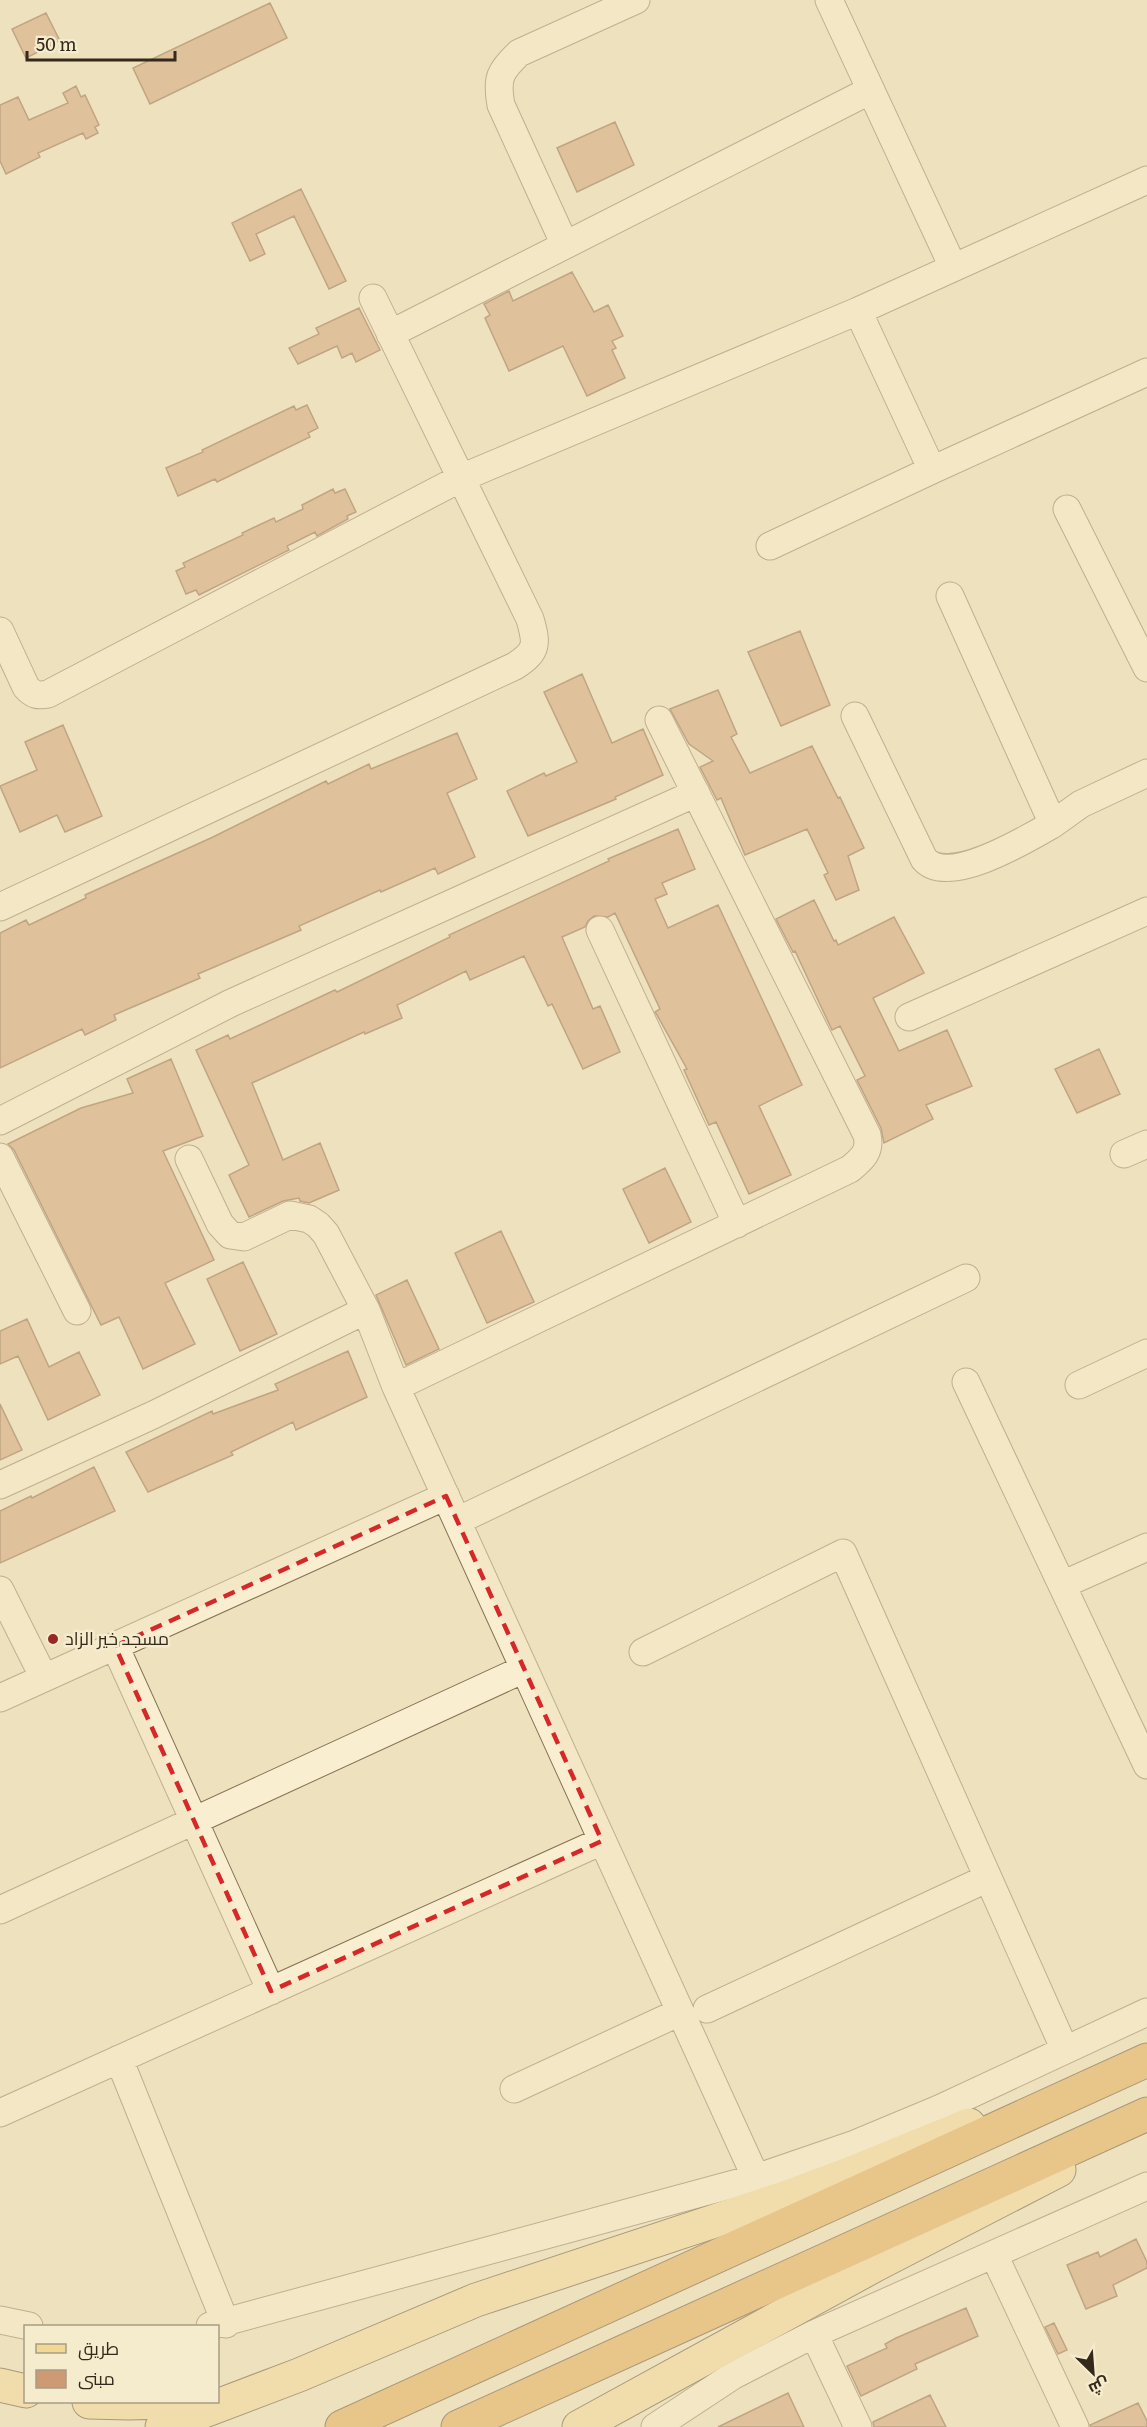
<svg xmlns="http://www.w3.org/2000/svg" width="1147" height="2427" viewBox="0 0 1147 2427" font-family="Literata,Cairo,serif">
  <rect width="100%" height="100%" fill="#eee1bd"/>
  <path fill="#cd9a73" stroke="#865b3c" stroke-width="1.5" d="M270 3 287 38 150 104 133 68Z
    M46 13 60 41 26 58 12 29Z
    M76 86 81 97 85 95 99 125 95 127 98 133 86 139 83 133 38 153 40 157 6 174 0 161V105L18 97 29 120 68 103 63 93Z
    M615 122 634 165 577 192 557 148Z
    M301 189 346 281 329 289 294 216 256 234 265 254 250 261 232 223Z
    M572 272 594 312 608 305 623 336 612 341 616 348 612 350 625 378 587 396 563 346 509 371 485 318 490 315 484 304 509 291 513 301Z
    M359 308 380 350 356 362 352 353 342 358 337 346 298 364 289 348 319 334 316 328Z
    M307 405 318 428 308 433 310 437 217 482 215 479 178 496 166 468 203 452 202 450 294 406 296 410Z
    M333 489 335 493 345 489 356 512 347 516 348 519 317 536 315 532 287 546 289 550 199 595 196 590 186 594 176 571 185 567 183 563 243 535 242 533 274 518 276 522 303 509 302 505Z
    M800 631 830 705 781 726 748 652Z
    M582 674 612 743 643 729 663 775 615 797 616 799 528 836 507 791 544 773 546 776 577 762 544 692Z
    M718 690 737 734 731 737 750 773 812 746 838 798 840 797 864 848 848 856 859 890 836 900 824 875 828 873 807 829 745 855 721 798 717 800 700 767 713 761 689 744 670 709Z
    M63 725 102 816 65 832 57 815 20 832 0 786 37 770 25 742Z
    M457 733 477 779 447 793 475 857 438 874 435 868 381 892 380 890 299 926 301 930 198 974 200 978 114 1015 116 1020 85 1035 82 1029 0 1068V933L26 920 29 925 86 898 85 895 213 837 326 781 328 784 369 764 371 769Z
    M678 829 695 869 662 883 667 894 655 899 668 928 718 905 802 1085 759 1106 791 1175 749 1194 716 1122 709 1125 684 1070 687 1069 657 1015 655 1012 660 1009 615 913 608 917 594 916 588 921 585 927 562 937 593 1009 600 1006 620 1052 583 1069 552 1004 548 1006 524 956 470 980 466 971 397 1005 402 1018 365 1034 364 1032 252 1083 283 1160 320 1143 339 1190 309 1203 300 1201 299 1198 283 1201 249 1217 229 1175 249 1165 196 1050 228 1035 230 1039 335 990 337 992 450 937 449 935 609 861 608 859Z
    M814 900 834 941 836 940 838 945 894 917 924 973 873 998 899 1051 947 1030 972 1086 926 1105 933 1119 884 1143 881 1128 857 1080 865 1076 840 1026 832 1030 795 951 793 952 776 919Z
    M1099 1049 1120 1094 1077 1113 1055 1069Z
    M171 1059 203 1136 163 1151 214 1260 165 1283 195 1344 143 1369 119 1317 101 1325 14 1150 8 1144 81 1108 133 1093 127 1079Z
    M665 1168 691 1222 649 1243 623 1189Z
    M501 1231 534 1302 487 1323 455 1253Z
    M243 1262 277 1334 240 1351 207 1279Z
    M407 1280 439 1349 406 1365 376 1295Z
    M27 1319 49 1367 79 1352 100 1395 48 1420 18 1356 0 1364V1331Z
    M348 1351 367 1397 296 1430 293 1422 231 1452 233 1455 148 1492 126 1452 212 1411 213 1414 278 1390 275 1384Z
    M0 1404 22 1450 0 1460Z
    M94 1467 115 1511 0 1563V1511L31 1496 32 1498Z
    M1136 2239 1147 2262V2268L1113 2285 1117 2296 1086 2309 1067 2265 1098 2252 1100 2257Z
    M966 2308 978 2336 915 2364 917 2369 861 2396 847 2366 887 2348 885 2344 896 2338Z
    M1054 2323 1067 2350 1058 2354 1045 2327Z
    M788 2393 804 2427H718Z
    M930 2395 946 2427H874L873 2422Z
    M1138 2403 1147 2421V2427H1091L1090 2425Z"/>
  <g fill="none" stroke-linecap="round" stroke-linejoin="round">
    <defs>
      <path id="minor" d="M829 0 953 267
        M565 245 501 105C496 78 500 71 519 53L636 0
        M390 334 871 90
        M932 470 1147 372
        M1067 509 1147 668
        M770 546 932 470 858 311
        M950 596 1053 824 1081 804 1147 773
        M0 631 26 687C33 695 38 696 48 694L461 478 858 311 1147 180
        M855 716 924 859C948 887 1027 839 1053 824
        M0 907 515 666C538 651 537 644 530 619L373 298
        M600 930 737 1224
        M909 1017 1147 911
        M0 1121 231 1003 696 793
        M1124 1154 1147 1144
        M0 1157 77 1311
        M189 1159 220 1224 230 1235 244 1237 290 1215 309 1219 318 1225 326 1234 366 1310 396 1387 756 2178
        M966 1382 1147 1765
        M1079 1385 1147 1353
        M396 1387 850 1169C862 1159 871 1152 867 1135L659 720
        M0 1485 153 1415 366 1310
        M457 1521 966 1278
        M1062 1585 1147 1547
        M0 1590 44 1678
        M115 1646 271 1991
        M643 1652 843 1553 1065 2050
        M0 1698 446 1496
        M0 1910 524 1669
        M707 2009 988 1878
        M119 2059 226 2324
        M514 2089 680 2012
        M0 2113 602 1841
        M994 2255 1075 2427
        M0 2320 29 2326
        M210 2326 756 2178 855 2144 939 2109 1147 2012
        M814 2334 858 2427
        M655 2427 734 2375 814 2334 1147 2186"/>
      <path id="major" d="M0 2385 26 2391
        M89 2402 129 2403 163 2402
        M162 2427 299 2375 476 2300 790 2196 849 2174 969 2125
        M579 2427 877 2264 1059 2170"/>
      <path id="highway" d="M342 2427 1147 2060
        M458 2427 1147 2114"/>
    </defs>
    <use href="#minor" stroke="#867156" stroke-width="29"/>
    <use href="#major" stroke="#533f2b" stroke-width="35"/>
    <use href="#highway" stroke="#533f2b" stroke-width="35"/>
    <use href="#minor" stroke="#f9eed0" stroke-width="27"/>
    <use href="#major" stroke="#f3d894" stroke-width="33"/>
    <use href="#highway" stroke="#e0a34b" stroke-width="33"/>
  </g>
  <path d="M0 0H1147V2427H0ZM446 1496 602 1841 271 1991 115 1646Z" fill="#eee1bd" fill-opacity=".55" fill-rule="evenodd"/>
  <path fill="none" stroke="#d62828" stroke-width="4.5" stroke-dasharray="12 8" stroke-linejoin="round" d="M446 1496 602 1841 271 1991 115 1646Z"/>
  <circle fill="#962826" stroke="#f5ebcd" stroke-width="2" cx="53" cy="1639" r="6"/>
  <g text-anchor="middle" stroke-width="5" stroke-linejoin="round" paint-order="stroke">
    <g font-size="18" fill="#35291b" stroke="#f5ebcd" text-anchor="start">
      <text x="65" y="1645">مسجد خير الزاد</text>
    </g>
  </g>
  <rect x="24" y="2325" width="195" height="78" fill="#f5ebcd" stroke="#a89d86" stroke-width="1.5"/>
  <rect x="36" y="2344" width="30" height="9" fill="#f3d894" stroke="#a89d86" stroke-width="1.5"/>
  <text x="78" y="2355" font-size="18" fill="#35291b">طريق</text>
  <rect x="36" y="2370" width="30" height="18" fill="#cd9a73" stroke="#a89d86" stroke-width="1.5"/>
  <text x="78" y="2385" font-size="18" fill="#35291b">مبنى</text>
  <g transform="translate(1093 2373) rotate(155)" stroke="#f5ebcd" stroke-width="4.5" paint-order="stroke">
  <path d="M0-4.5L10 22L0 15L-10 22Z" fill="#35291b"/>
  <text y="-9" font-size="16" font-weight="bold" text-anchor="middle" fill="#35291b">ش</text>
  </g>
  <path d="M27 51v9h148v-9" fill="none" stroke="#35291b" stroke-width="3"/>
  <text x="36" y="51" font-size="18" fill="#35291b" stroke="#f5ebcd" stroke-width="4.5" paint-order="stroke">50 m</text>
</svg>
